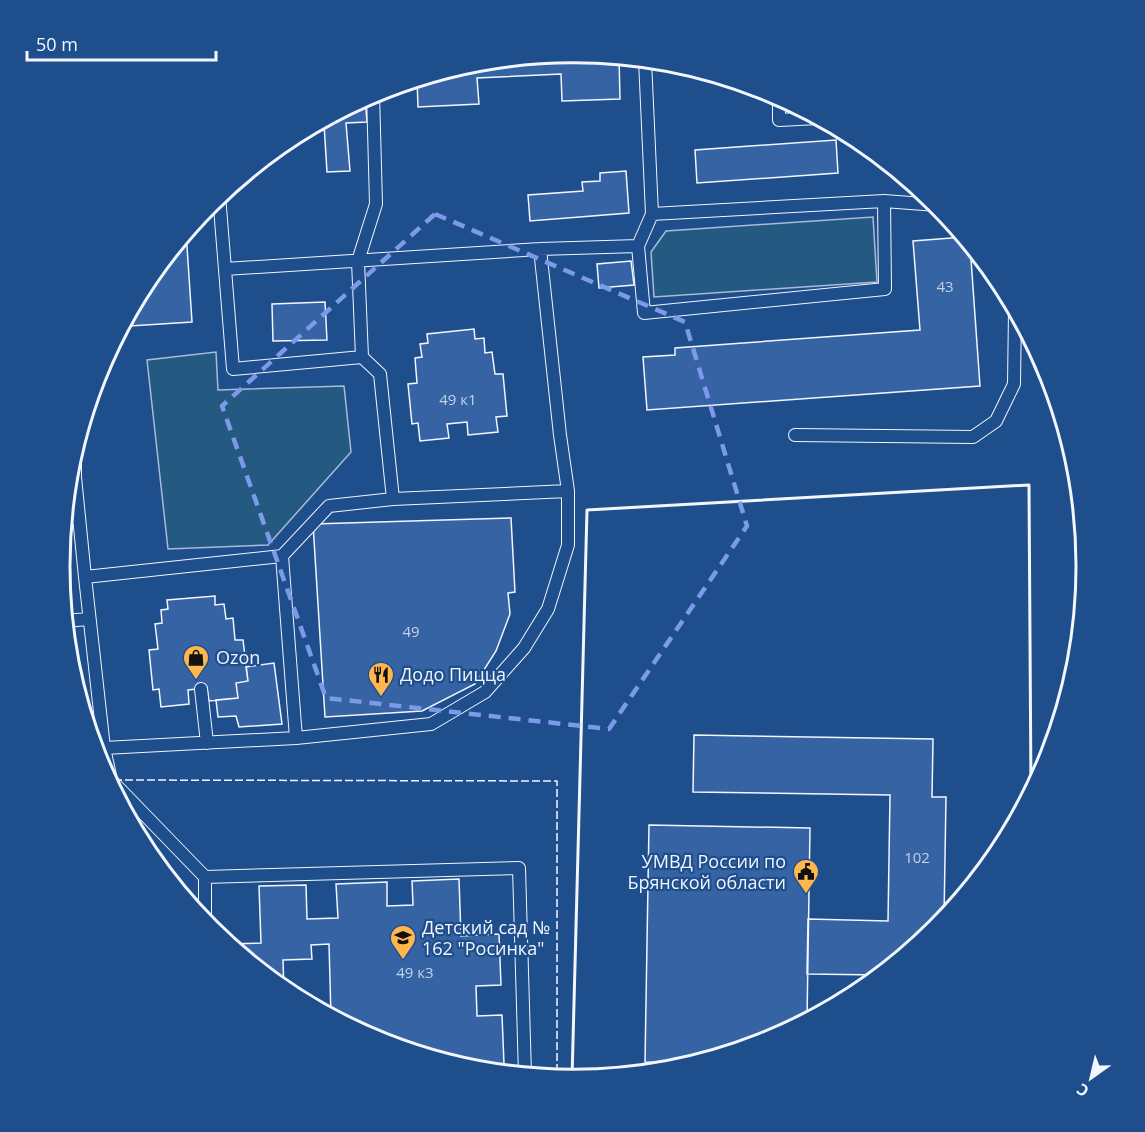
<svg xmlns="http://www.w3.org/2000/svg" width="1145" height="1132" viewBox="0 0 1145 1132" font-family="'Open Sans',sans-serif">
  <rect width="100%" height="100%" fill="#1f4e8c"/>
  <path fill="#245a82" stroke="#a8bbd7" stroke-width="1.5" d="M873 217 877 282 654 297 651 252 666 231Z
    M216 352 218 390 344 386 351 452 268 545 168 549 147 360Z"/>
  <path fill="#3563a3" stroke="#f2f6ff" stroke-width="1.5" d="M573 53 619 57 620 99 562 101 561 74 477 78 479 104 418 107 417 79 473 62Z
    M365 97 367 122 346 123 350 171 327 172 324 124 314 125Z
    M836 140 838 173 697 183 695 150Z
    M626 171 629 213 530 221 528 195 583 191 582 182 600 181V173Z
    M186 231 192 322 130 326 129 312 146 280Z
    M964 237 970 245 980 386 647 410 643 357 675 355V348L920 330 913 241Z
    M631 261 634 285 599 288 597 264Z
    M325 302 327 340 273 341 272 304Z
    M474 329 475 339 484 338 485 353 492 352 495 374H503L507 416 496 417 498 432 468 435 467 422 447 424 449 438 420 441 418 423 412 424 408 384 417 383 415 358 422 357 420 344 428 343 427 334Z
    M511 518 515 592 508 593 510 614 496 651 475 684 422 711 325 717 313 524Z
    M215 596V605L224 604 226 619 233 618 235 640H243L248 681 236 683 238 698 209 701 207 688 188 690 189 704 161 707 159 689 153 690 149 650 158 649 155 624 162 623 161 610 168 609 167 600Z
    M274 663 282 724 239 727 236 716 218 717 216 700 238 698 236 683 248 681 246 667Z
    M694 735 933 739 932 797H946L944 919 935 929 880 975 807 974 808 919 888 921 890 795 693 792Z
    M649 825 810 828 807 1020 769 1041 695 1063 645 1062Z
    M459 879 461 936 499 934 501 985 476 986 477 1016 502 1015 504 1064 459 1066 376 1040 331 1017 329 944 311 945 312 959 283 960 284 991 228 944 261 943 259 886 306 885 307 919 338 918 336 884 387 882V906L413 905 412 881Z"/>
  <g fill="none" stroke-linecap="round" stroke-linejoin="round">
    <defs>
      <path id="service" d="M645 60 652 214 638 246 644 313 885 289 884 201
        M779 97V120L818 118
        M219 195 233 369 362 357
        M652 214 884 201 937 205
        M225 269 540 249
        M795 435 973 437 996 421 1014 384 1015 310
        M75 445V477L85 577 282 556 329 506 393 499 380 374 362 357 358 261 376 204 373 93
        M393 499 568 491
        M64 518 79 517
        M85 577 104 748 296 738 282 556
        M64 621 89 619
        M201 689 207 743
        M296 738 431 724 485 692 524 648 548 609 568 545V491L560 435 540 249 638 246
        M94 748H104L111 780 205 877V924
        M205 877 519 868 525 1075"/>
    </defs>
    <use href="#service" stroke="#f2f6ff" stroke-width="14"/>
    <use href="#service" stroke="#1f4e8c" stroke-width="12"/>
    <path stroke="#f2f6ff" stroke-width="1.5" stroke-dasharray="8 3" stroke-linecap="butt" d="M114 780 557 781V1078"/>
    <path stroke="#f2f6ff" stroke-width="3" d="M572 1079 587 510 1029 485 1031 793"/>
  </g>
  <path fill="none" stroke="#7d9aea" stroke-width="4.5" stroke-dasharray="12 8" stroke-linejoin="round" d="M435 214 685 322 747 526 609 729 326 698 222 406Z"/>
  <defs>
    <symbol id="shop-pin" viewBox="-11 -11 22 30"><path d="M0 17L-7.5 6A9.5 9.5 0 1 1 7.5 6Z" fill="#ffb74d" stroke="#1f4e8c"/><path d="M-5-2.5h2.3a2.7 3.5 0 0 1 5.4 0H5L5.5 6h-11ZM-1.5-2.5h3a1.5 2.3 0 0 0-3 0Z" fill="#111"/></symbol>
    <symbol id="restaurant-pin" viewBox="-11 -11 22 30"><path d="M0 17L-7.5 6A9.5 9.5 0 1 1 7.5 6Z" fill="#ffb74d" stroke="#1f4e8c"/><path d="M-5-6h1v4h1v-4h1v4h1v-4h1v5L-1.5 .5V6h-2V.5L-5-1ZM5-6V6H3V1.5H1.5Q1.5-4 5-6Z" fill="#111"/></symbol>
    <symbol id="civic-pin" viewBox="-11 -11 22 30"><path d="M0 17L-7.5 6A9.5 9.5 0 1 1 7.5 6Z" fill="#ffb74d" stroke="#1f4e8c"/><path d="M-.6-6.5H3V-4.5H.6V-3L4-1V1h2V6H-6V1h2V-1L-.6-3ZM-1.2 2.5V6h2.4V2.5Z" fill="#111"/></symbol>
    <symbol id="school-pin" viewBox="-11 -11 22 30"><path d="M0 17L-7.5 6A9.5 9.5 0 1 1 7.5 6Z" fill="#ffb74d" stroke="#1f4e8c"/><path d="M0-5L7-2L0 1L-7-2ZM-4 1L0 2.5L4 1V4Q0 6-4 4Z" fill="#111"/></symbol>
  </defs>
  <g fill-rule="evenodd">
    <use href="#shop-pin" x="181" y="643" width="30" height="40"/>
    <use href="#restaurant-pin" x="366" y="660" width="30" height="40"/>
    <use href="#civic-pin" x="791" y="857" width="30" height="40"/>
    <use href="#school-pin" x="388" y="923" width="30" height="40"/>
  </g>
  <g text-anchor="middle" stroke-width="4.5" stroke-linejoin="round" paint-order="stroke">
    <g font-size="15" fill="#c3d1e8">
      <text x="945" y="292">43</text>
      <text x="458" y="405">49 к1</text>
      <text x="411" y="637">49</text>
      <text x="917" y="863">102</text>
      <text x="415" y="978">49 к3</text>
    </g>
    <g font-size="18" fill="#f2f6ff" stroke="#1f4e8c" text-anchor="start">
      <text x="216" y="664">Ozon</text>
      <text x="400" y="681">Додо Пицца</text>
      <text x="786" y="868" text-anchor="end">УМВД России по<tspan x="786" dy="21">Брянской области</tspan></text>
      <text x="422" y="934">Детский сад №<tspan x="422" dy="21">162 "Росинка"</tspan></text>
    </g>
  </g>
  <path d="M0 0H1145V1132H0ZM70 566a503 503 0 1 1 1006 0a503 503 0 1 1-1006 0Z" fill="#1f4e8c" fill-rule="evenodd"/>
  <path fill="none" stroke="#f2f6ff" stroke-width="3" d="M70 566a503 503 0 1 1 1006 0a503 503 0 1 1-1006 0Z"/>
  <g transform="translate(1091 1078) rotate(214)" stroke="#1f4e8c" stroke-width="4.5" paint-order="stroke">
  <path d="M0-4.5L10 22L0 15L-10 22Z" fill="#f2f6ff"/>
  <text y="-9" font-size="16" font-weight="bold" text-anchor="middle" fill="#f2f6ff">С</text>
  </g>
  <path d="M27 51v9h189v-9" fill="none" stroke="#f2f6ff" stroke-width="3"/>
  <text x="36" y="51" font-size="18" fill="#f2f6ff" stroke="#1f4e8c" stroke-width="4.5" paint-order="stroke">50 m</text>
</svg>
